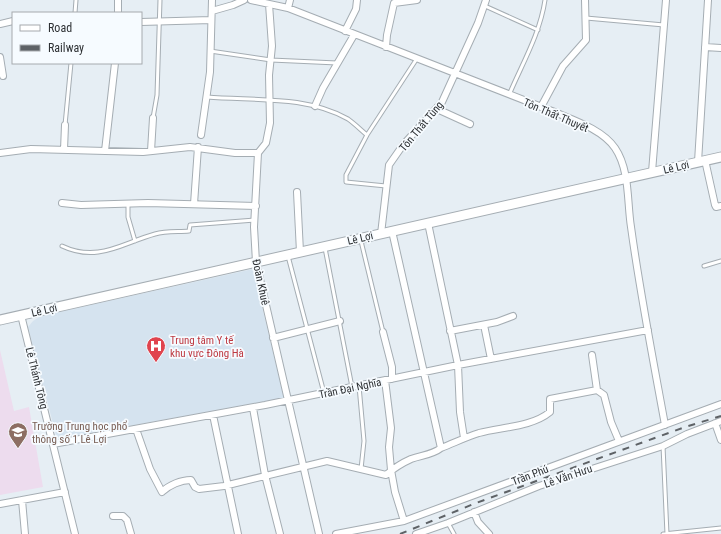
<svg xmlns="http://www.w3.org/2000/svg" width="721" height="534" viewBox="0 0 721 534" font-family="'Roboto Condensed',sans-serif">
  <rect width="100%" height="100%" fill="#e6eef4"/>
  <path fill="#d5e3ef" d="M253 269 284 398 57 439 28 327 33 321 41 316Z"/>
  <path fill="#eddcee" d="M0 350 14 411 29 407 43 487 0 495Z"/>
  <g fill="none" stroke-linecap="round" stroke-linejoin="round">
    <defs>
      <path id="lane" d="M485 6 538 30
        M75 13 76 0
        M586 18 664 25
        M210 51 271 60 337 63
        M509 95C522 64 540 34 545 0
        M207 97C254 101 305 95 348 119 355 124 361 130 367 135
        M153 118 157 95 160 0
        M65 125 71 63
        M386 186 346 182V175L367 135 416 60
        M128 204V217L135 241
        M361 241 383 332
        M62 246C98 263 122 243 155 234 166 231 178 232 189 231L190 225 255 220
        M325 248 352 387
        M288 256 324 393
        M704 266 721 261
        M359 386 364 441 361 469
        M663 446 667 534
        M448 523 454 534
        M663 534 721 528"/>
      <path id="street" d="M251 0 288 8 552 111C573 120 602 129 615 148 630 170 627 202 631 227 640 293 653 359 665 425
        M269 4 272 46 269 75 270 123 266 143 258 153 254 227 256 262 319 534
        M288 8 290 0
        M212 11 233 5 244 0
        M118 13V0
        M141 22 211 20
        M0 24 13 21
        M345 31 356 9 357 0
        M386 47 387 35 394 3 417 0
        M705 47 721 48
        M0 57 3 76
        M315 106 323 88 354 35
        M541 107 563 66 586 40 585 0
        M437 109 470 124
        M201 135 210 72 212 0
        M64 150 65 125
        M105 151 115 63
        M151 151 153 118
        M0 153 31 149 143 152 190 147 235 153H258
        M705 160 715 205 716 207 721 206
        M698 162 708 0
        M652 172 666 0
        M297 192 300 252
        M62 203 81 205 148 203 256 206
        M194 204 198 147
        M428 223 458 365 460 412 464 438
        M381 234 389 165 403 145 442 102 478 23 486 0
        M21 315 75 534
        M484 325 491 359
        M450 331 497 322 513 316
        M383 332 392 367V379
        M273 338 340 321
        M592 355 597 390
        M385 380 391 428 389 447 391 470 395 492 404 521
        M253 408 265 475 280 534
        M213 415 238 534
        M715 423 721 440
        M136 429 150 469 162 492C169 485 181 480 191 480L195 487 199 489 224 486 327 461 386 475C394 468 402 463 411 459 422 455 432 455 441 448L392 231
        M53 444 265 405 458 365 648 330
        M441 448C454 443 466 437 479 433 501 427 532 427 550 412V399L597 390 604 395 611 422 619 441
        M22 500 25 534
        M0 504 65 492
        M474 512 478 522 489 534
        M113 516H123L127 520 131 534
        M336 534 404 521 721 404
        M416 534 448 523 539 486 663 446 687 434 721 421"/>
      <path id="secondary" d="M0 320 721 157"/>
    </defs>
    <use href="#lane" stroke="#a5adb3" stroke-width="5"/>
    <use href="#street" stroke="#a5adb3" stroke-width="8"/>
    <use href="#secondary" stroke="#a5adb3" stroke-width="11"/>
    <use href="#lane" stroke="#fff" stroke-width="3"/>
    <use href="#street" stroke="#fff" stroke-width="6"/>
    <use href="#secondary" stroke="#fff" stroke-width="9"/>
    <path stroke="#5e6266" stroke-width="2" stroke-dasharray="7 7" stroke-linecap="butt" d="M400 534 476 503 685 427 721 416"/>
  </g>
  <defs>
    <symbol id="hospital-pin" viewBox="-11 -11 22 30"><path d="M0 17L-7.5 6A9.5 9.5 0 1 1 7.5 6Z" fill="#e0444e" stroke="#f6fbff"/><path d="M-5-5h3v3.5h4V-5h3V5h-3V1.5h-4V5h-3Z" fill="#fff"/></symbol>
    <symbol id="school-pin" viewBox="-11 -11 22 30"><path d="M0 17L-7.5 6A9.5 9.5 0 1 1 7.5 6Z" fill="#8d6e63" stroke="#f6fbff"/><path d="M0-5L7-2L0 1L-7-2ZM-4 1L0 2.5L4 1V4Q0 6-4 4Z" fill="#fff"/></symbol>
  </defs>
  <g fill-rule="evenodd">
    <use href="#hospital-pin" x="145" y="335" width="22" height="30"/>
    <use href="#school-pin" x="7" y="421" width="22" height="30"/>
  </g>
  <g text-anchor="middle" stroke-width="3.5" stroke-linejoin="round" paint-order="stroke">
    <g font-size="11" fill="#2e3134" stroke="#f6fbff">
      <text transform="translate(556 115) rotate(23)" y="4">Tôn Thất Thuyết</text>
      <text transform="translate(421 126) rotate(-50)" y="4">Tôn Thất Tùng</text>
      <text transform="translate(676 167) rotate(-13)" y="4">Lê Lợi</text>
      <text transform="translate(360 238) rotate(-13)" y="4">Lê Lợi</text>
      <text transform="translate(261 282) rotate(78)" y="4">Đoàn Khuê</text>
      <text transform="translate(44 310) rotate(-13)" y="4">Lê Lợi</text>
      <text transform="translate(37 378) rotate(76)" y="4">Lê Thánh Tông</text>
      <text transform="translate(350 388) rotate(-12)" y="4">Trần Đại Nghĩa</text>
      <text transform="translate(530 475) rotate(-21)" y="4">Trần Phú</text>
      <text transform="translate(568 476) rotate(-19)" y="4">Lê Văn Hưu</text>
    </g>
    <g font-size="11" fill="#be3a42" stroke="#f6fbff" text-anchor="start">
      <text x="170" y="344">Trung tâm Y tế<tspan x="170" dy="13">khu vực Đông Hà</tspan></text>
    </g>
    <g font-size="11" fill="#785e54" stroke="#f6fbff" text-anchor="start">
      <text x="32" y="430">Trường Trung học phổ<tspan x="32" dy="13">thông số 1 Lê Lợi</tspan></text>
    </g>
  </g>
  <rect x="12" y="12" width="130" height="52" fill="#f6fbff" stroke="#a6aaae"/>
  <rect x="20" y="25" width="20" height="6" fill="#ffffff" stroke="#a6aaae"/>
  <text x="48" y="32" font-size="12" fill="#2e3134">Road</text>
  <rect x="20" y="45" width="20" height="6" fill="#5e6266" stroke="#a6aaae"/>
  <text x="48" y="52" font-size="12" fill="#2e3134">Railway</text>
</svg>
